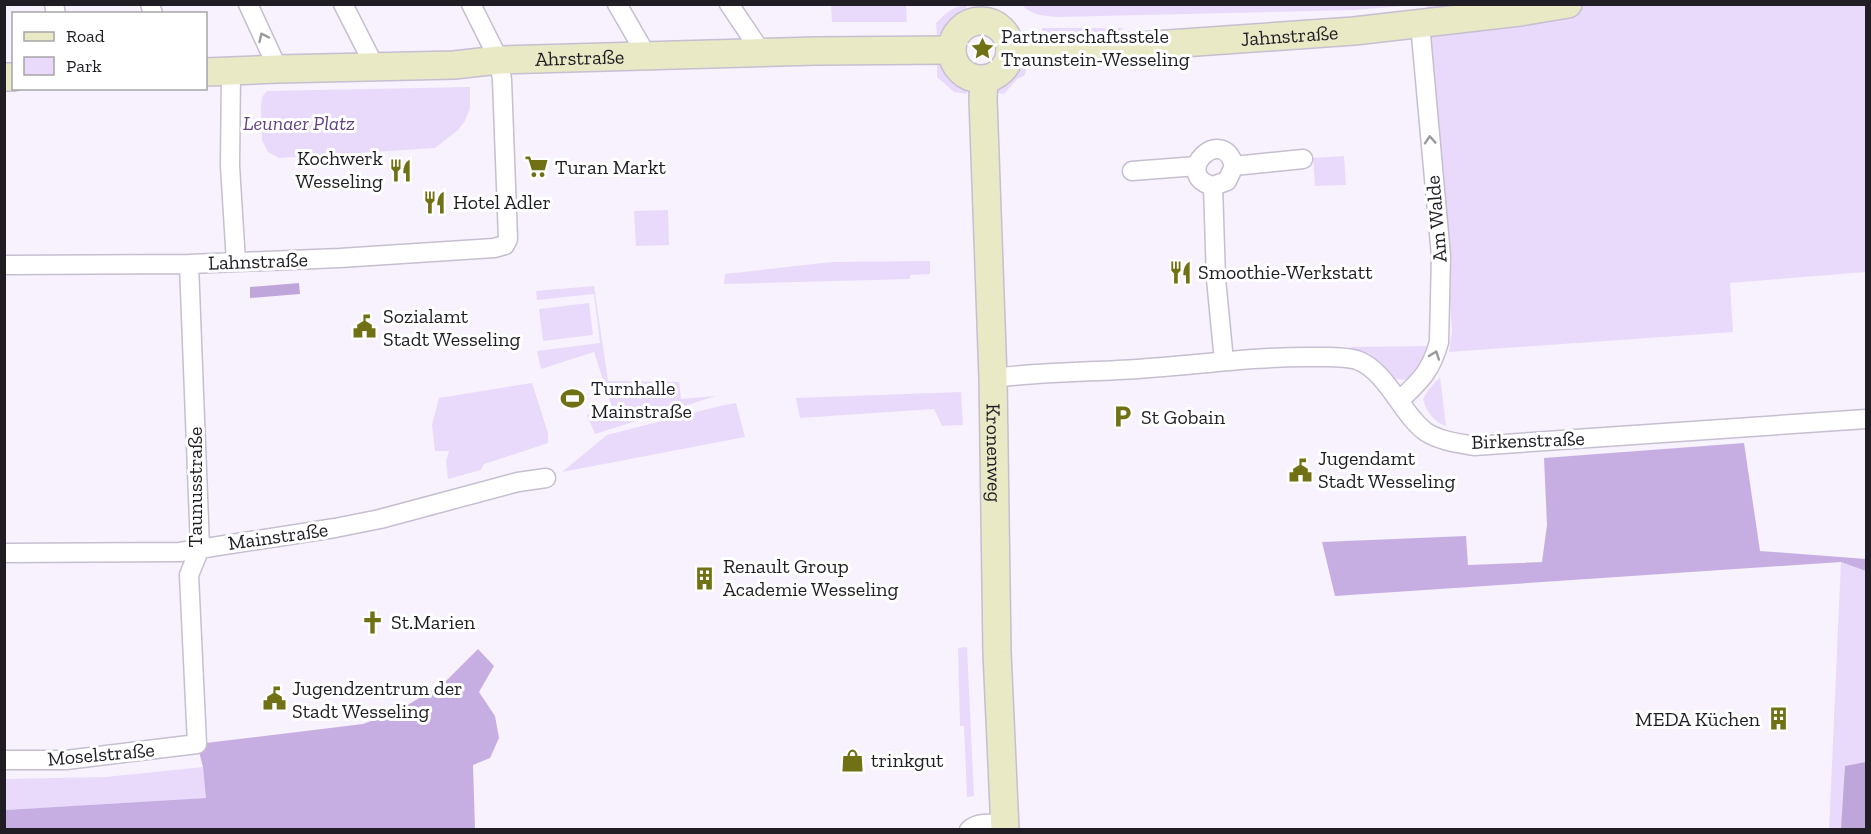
<svg xmlns="http://www.w3.org/2000/svg" width="1871" height="834" viewBox="0 0 1871 834" font-family="'Zilla Slab',serif">
  <rect width="100%" height="100%" fill="#f7f2fe"/>
  <path fill="#e9dafb" d="M831 5H906L907 22H832Z
    M967 5C962 22 952 27 937 36L936 23C946 13 953 6 967 5Z
    M1022 5H1416L1355 10 1057 17C1044 16 1031 15 1022 5Z
    M1427 5H1866V272L1730 283 1733 332 1449 352 1452 331 1431 42Z
    M1042 28H1123L1113 36 1069 33 1042 36Z
    M937 62C952 69 962 78 967 94L954 92 937 77Z
    M1027 63 1025 75 1017 79 1004 94 994 92C1002 77 1010 67 1027 63Z
    M470 87V108L465 121 458 130 435 148 279 158 268 152 262 140 261 107 262 97 267 91Z
    M1344 156 1346 185 1315 186 1313 158Z
    M668 210 669 245 636 246 634 211Z
    M930 261V274L910 275V279L724 284 725 274 832 262Z
    M594 286 608 381 679 382 681 399 727 395 716 396 595 434 587 415 612 407 594 352 541 369 537 351 600 343 594 294 537 300 536 291Z
    M589 303 593 335 543 341 539 309Z
    M1432 346 1429 355 1409 380 1395 379 1382 369 1351 353V347Z
    M1440 377 1446 426C1434 422 1426 411 1423 399L1429 389Z
    M532 383 548 433V443L484 464 481 470 448 479 446 461 449 451H435L432 425 439 398Z
    M961 392 963 425 942 426 934 409 800 418 796 398Z
    M736 403 745 437 562 472 607 435 720 406Z
    M1841 562 1866 571V829L1829 830Z
    M967 647 974 796 967 797 964 726H960L958 648Z
    M203 767 207 798 5 810V779L106 777Z"/>
  <path fill="#c7aee2" d="M1744 443 1760 551 1866 559V571L1841 562 1335 596 1322 542 1466 536 1468 565 1542 562 1547 525 1544 458Z
    M478 649 494 666 479 692 495 716 499 738 490 758 473 765 475 829 5 830V810L206 798 203 767 197 744 363 724 396 712 444 683Z"/>
  <path fill="#bea6da" d="M299 283 300 294 250 298V287Z
    M1866 762V829H1841L1845 766Z"/>
  <g fill="none" stroke-linecap="round" stroke-linejoin="round">
    <defs>
      <path id="street" d="M54 4 56 14
        M150 4 153 14
        M248 4 278 69
        M343 4 375 67
        M617 4 647 56
        M729 4 762 53
        M231 72 230 166 236 262
        M1234 166 1303 159
        M1132 171 1197 166
        M1213 186 1227 181 1234 166C1223 123 1170 174 1213 186L1216 279 1224 361
        M4 265 189 264 340 258 494 248 505 245 508 239 502 80 499 60 471 4
        M993 378C1041 372 1090 372 1138 369 1198 365 1257 356 1316 357 1329 357 1344 356 1357 360 1387 371 1402 415 1426 432 1440 441 1458 443 1474 446L1866 419
        M1400 400C1421 380 1431 371 1439 342L1441 256 1420 24
        M4 553 180 552 335 528 380 519 518 482 546 478
        M4 760H66L197 744 189 575 200 548 189 264
        M969 830C978 821 993 824 1005 825"/>
      <g id="secondary">
        <circle cx="981" cy="50" r="29"/>
        <path id="s1" d="M1010 51 1097 49 1354 31 1520 12 1568 4"/>
        <path id="s2" d="M206 72 278 69 454 65 499 60 816 51 952 50"/>
        <path d="M4 77H14"/>
        <path id="s3" d="M984 79 983 99 993 378 997 652 1005 830"/>
      </g>
    </defs>
    <use href="#street" stroke="#c6bed1" stroke-width="21"/>
    <use href="#secondary" stroke="#c6bed1" stroke-width="30"/>
    <use href="#street" stroke="#fff" stroke-width="18"/>
    <use href="#secondary" stroke="#e9e9c6" stroke-width="27"/>
  </g>
  <defs><path id="oneway-chevron" d="M-2-3.5L2.5 0L-2 3.5" fill="none" stroke-width="1.6" stroke-linecap="round" stroke-linejoin="round" transform="scale(1.5)"/></defs>
  <g stroke="#9b999c">
    <use href="#oneway-chevron" transform="translate(263 37) rotate(-115)"/>
    <use href="#oneway-chevron" transform="translate(1430 140) rotate(-94)"/>
    <use href="#oneway-chevron" transform="translate(1435 355) rotate(-70)"/>
  </g>
  <defs>
    <symbol id="sight-bare" viewBox="-9 -9 18 18"><path d="M0-6L1.8-2.2L6-1.7L2.9 1.2L3.7 5.4L0 3.3L-3.7 5.4L-2.9 1.2L-6-1.7L-1.8-2.2Z" fill="#707014" stroke="#fff" stroke-width="2.5" paint-order="stroke"/></symbol>
    <symbol id="supermarket-bare" viewBox="-9 -9 18 18"><path d="M-6-5.5h2.5l.6 2H6L4.5 2H-2.5L-4.4-4H-6ZM-1.5 3.2a1.3 1.3 0 1 0 .1 0ZM3 3.2a1.3 1.3 0 1 0 .1 0Z" fill="#707014" stroke="#fff" stroke-width="2.5" paint-order="stroke"/></symbol>
    <symbol id="restaurant-bare" viewBox="-9 -9 18 18"><path d="M-5-6h1v4h1v-4h1v4h1v-4h1v5L-1.5 .5V6h-2V.5L-5-1ZM5-6V6H3V1.5H1.5Q1.5-4 5-6Z" fill="#707014" stroke="#fff" stroke-width="2.5" paint-order="stroke"/></symbol>
    <symbol id="civic-bare" viewBox="-9 -9 18 18"><path d="M-.6-6.5H3V-4.5H.6V-3L4-1V1h2V6H-6V1h2V-1L-.6-3ZM-1.2 2.5V6h2.4V2.5Z" fill="#707014" stroke="#fff" stroke-width="2.5" paint-order="stroke"/></symbol>
    <symbol id="stadium-bare" viewBox="-9 -9 18 18"><path d="M0-5a6.5 5 0 1 0 0 10a6.5 5 0 1 0 0-10ZM-3.5-1.8h7v3.6h-7Z" fill="#707014" stroke="#fff" stroke-width="2.5" paint-order="stroke"/></symbol>
    <symbol id="parking-bare" viewBox="-9 -9 18 18"><path d="M-3.5-5.5H1a3.5 3.5 0 0 1 0 7H-1V5.5H-3.5ZM-1-3.4V-.6H.8a1.4 1.4 0 0 0 0-2.8Z" fill="#707014" stroke="#fff" stroke-width="2.5" paint-order="stroke"/></symbol>
    <symbol id="building-bare" viewBox="-9 -9 18 18"><path d="M-4-6H4V6H1V3H-1V6H-4ZM-2.5-4.3h1.7v1.8h-1.7ZM.8-4.3h1.7v1.8H.8ZM-2.5-1h1.7V.8h-1.7ZM.8-1h1.7V.8H.8Z" fill="#707014" stroke="#fff" stroke-width="2.5" paint-order="stroke"/></symbol>
    <symbol id="church-bare" viewBox="-9 -9 18 18"><path d="M-1.2-6h2.4v3.5h3.3v2.4h-3.3V6h-2.4V-.1h-3.3v-2.4h3.3Z" fill="#707014" stroke="#fff" stroke-width="2.5" paint-order="stroke"/></symbol>
    <symbol id="shop-bare" viewBox="-9 -9 18 18"><path d="M-5-2.5h2.3a2.7 3.5 0 0 1 5.4 0H5L5.5 6h-11ZM-1.5-2.5h3a1.5 2.3 0 0 0-3 0Z" fill="#707014" stroke="#fff" stroke-width="2.5" paint-order="stroke"/></symbol>
  </defs>
  <g fill-rule="evenodd">
    <use href="#sight-bare" x="966" y="32" width="33" height="33"/>
    <use href="#supermarket-bare" x="520" y="150" width="33" height="33"/>
    <use href="#restaurant-bare" x="384" y="154" width="33" height="33"/>
    <use href="#restaurant-bare" x="418" y="186" width="33" height="33"/>
    <use href="#restaurant-bare" x="1164" y="256" width="33" height="33"/>
    <use href="#civic-bare" x="348" y="310" width="33" height="33"/>
    <use href="#stadium-bare" x="556" y="382" width="33" height="33"/>
    <use href="#parking-bare" x="1106" y="400" width="33" height="33"/>
    <use href="#civic-bare" x="1284" y="454" width="33" height="33"/>
    <use href="#building-bare" x="688" y="562" width="33" height="33"/>
    <use href="#church-bare" x="356" y="606" width="33" height="33"/>
    <use href="#civic-bare" x="258" y="682" width="33" height="33"/>
    <use href="#building-bare" x="1762" y="702" width="33" height="33"/>
    <use href="#shop-bare" x="836" y="744" width="33" height="33"/>
  </g>
  <g text-anchor="middle" stroke-width="6" stroke-linejoin="round" paint-order="stroke">
    <g font-size="20" fill="#201d24" stroke="#fff" text-anchor="start">
      <text x="1001" y="43">Partnerschaftsstele<tspan x="1001" dy="23">Traunstein-Wesseling</tspan></text>
      <text x="383" y="165" text-anchor="end">Kochwerk<tspan x="383" dy="23">Wesseling</tspan></text>
      <text x="555" y="174">Turan Markt</text>
      <text x="453" y="209">Hotel Adler</text>
      <text x="1198" y="279">Smoothie-Werkstatt</text>
      <text x="383" y="323">Sozialamt<tspan x="383" dy="23">Stadt Wesseling</tspan></text>
      <text x="591" y="395">Turnhalle<tspan x="591" dy="23">Mainstraße</tspan></text>
      <text x="1141" y="424">St Gobain</text>
      <text x="1318" y="465">Jugendamt<tspan x="1318" dy="23">Stadt Wesseling</tspan></text>
      <text x="723" y="573">Renault Group<tspan x="723" dy="23">Academie Wesseling</tspan></text>
      <text x="391" y="629">St.Marien</text>
      <text x="292" y="695">Jugendzentrum der<tspan x="292" dy="23">Stadt Wesseling</tspan></text>
      <text x="1760" y="726" text-anchor="end">MEDA Küchen</text>
      <text x="871" y="767">trinkgut</text>
    </g>
    <g font-size="20" fill="#201d24" stroke="#fff">
      <text dy="7" stroke="none"><textPath href="#s1" startOffset="280">Jahnstraße</textPath></text>
      <text dy="7" stroke="none"><textPath href="#s2" startOffset="374">Ahrstraße</textPath></text>
      <text transform="translate(1436 219) rotate(-95)" y="7">Am Walde</text>
      <text transform="translate(258 261) rotate(-2)" y="7">Lahnstraße</text>
      <text transform="translate(1528 440) rotate(-2)" y="7">Birkenstraße</text>
      <text dy="7" stroke="none"><textPath href="#s3" startOffset="374">Kronenweg</textPath></text>
      <text transform="translate(195 487) rotate(-90)" y="7">Taunusstraße</text>
      <text transform="translate(278 536) rotate(-8)" y="7">Mainstraße</text>
      <text transform="translate(101 754) rotate(-5)" y="7">Moselstraße</text>
    </g>
    <g font-size="20" font-style="italic" fill="#624181" stroke="#fff">
      <text x="299" y="130">Leunaer Platz</text>
    </g>
  </g>
  <rect width="1871" height="834" fill="none" stroke="#201d24" stroke-width="12"/>
  <rect x="12" y="12" width="195" height="78" fill="#ffffff" stroke="#a6a5a7" stroke-width="1.5"/>
  <rect x="24" y="32" width="30" height="9" fill="#e9e9c6" stroke="#a6a5a7" stroke-width="1.5"/>
  <text x="66" y="42" font-size="18" fill="#201d24">Road</text>
  <rect x="24" y="57" width="30" height="18" fill="#e9dafb" stroke="#a6a5a7" stroke-width="1.5"/>
  <text x="66" y="72" font-size="18" fill="#201d24">Park</text>
</svg>
